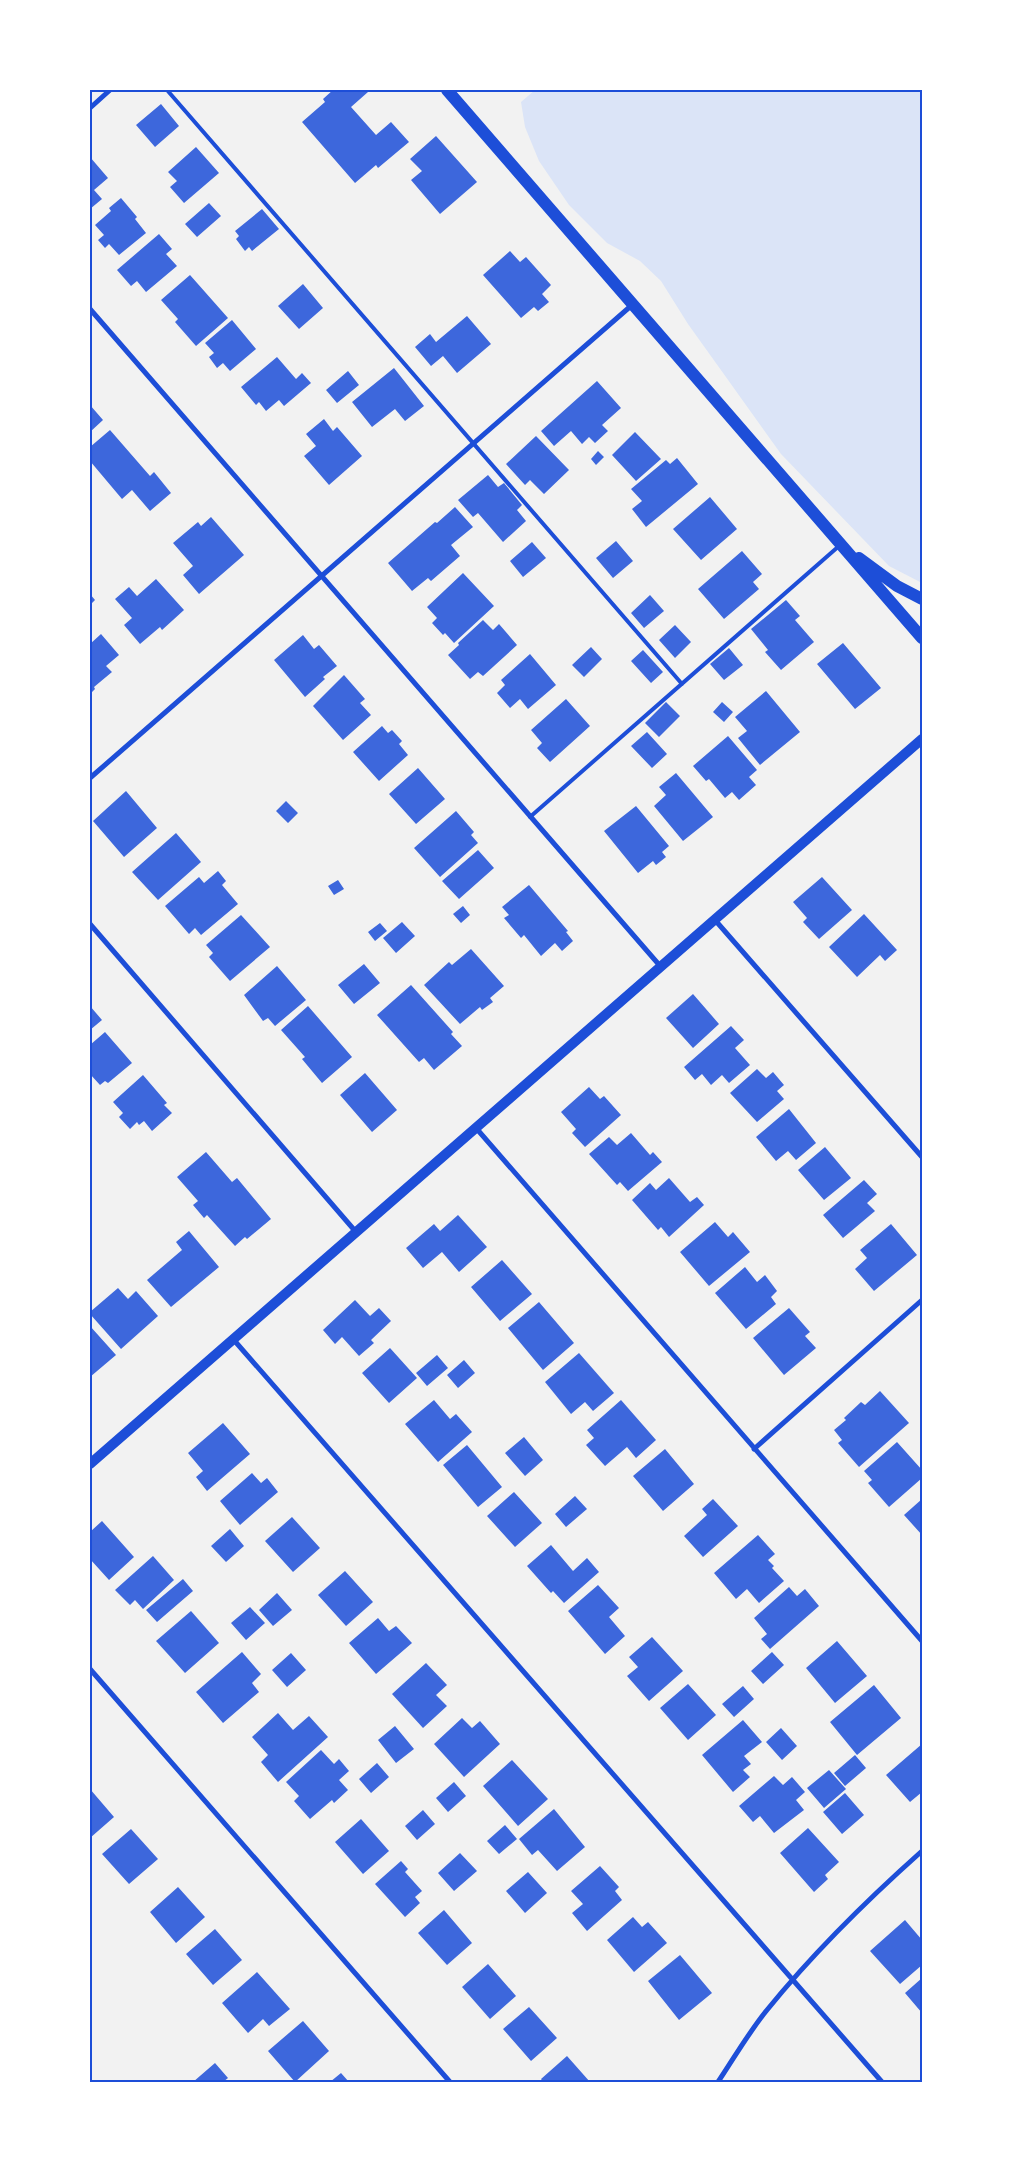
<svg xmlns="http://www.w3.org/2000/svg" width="1012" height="2172" viewBox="0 0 1012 2172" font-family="'Space Grotesk',sans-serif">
  <rect width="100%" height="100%" fill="#f2f2f2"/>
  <path fill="#dbe4f7" d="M535 90H922V583L889 566 781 454 688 324 661 281 640 261 607 243 569 205 539 161 525 127 521 102Z"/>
  <path fill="#3d67dc" d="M333 90H367L368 92 351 107 376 135 391 122 409 142 378 168 376 165 355 183 302 122 325 102 323 99Z
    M161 104 179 126 155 147 136 125Z
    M436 136 477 182 440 214 411 180 422 171 410 159Z
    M196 147 219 173 184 203 170 187 177 181 168 172Z
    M90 157 108 178 94 190 102 199 90 209Z
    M121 198 137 217 135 219 146 233 119 255 109 244 105 248 98 240 104 235 95 225 111 211 109 208Z
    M209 203 221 216 197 237 185 224Z
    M262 209 279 229 252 251 249 247 245 251 236 239 239 236 235 231Z
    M159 234 172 249 166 254 177 266 146 292 137 281 131 286 117 270Z
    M510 251 520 262 526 257 551 285 542 294 549 302 538 311 534 307 521 318 483 275Z
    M190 275 228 318 196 346 175 322 178 319 161 300Z
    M303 284 323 308 299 329 278 306Z
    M467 316 491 344 457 373 443 356 431 366 415 347 430 334 436 342Z
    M232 320 256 349 230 371 223 363 217 368 209 357 214 353 205 343Z
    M277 357 296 379 302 373 311 383 284 406 279 400 266 411 259 402 256 405 241 387Z
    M394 368 424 406 405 421 395 409 372 427 352 402Z
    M348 371 359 385 337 403 326 390Z
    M597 381 621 408 602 425 608 431 595 443 589 437 582 444 571 431 554 446 541 431Z
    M90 405 103 420 90 432Z
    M324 419 333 431 337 427 362 456 329 485 304 456 316 446 306 434Z
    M110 430 150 476 154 472 171 493 150 511 132 490 122 499 90 461V447Z
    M635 432 661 459 636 481 612 455Z
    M536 436 569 470 544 494 530 480 525 485 506 464Z
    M598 451 604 457 596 465 591 459Z
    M677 458 698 484 646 527 632 509 642 501 631 489 666 460 670 464Z
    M488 475 498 487 504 483 522 505 517 510 526 521 503 542 478 513 473 517 458 500Z
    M710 497 737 529 701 560 673 529Z
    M455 507 473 527 451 545 460 556 431 581 428 578 412 591 388 563 435 522 437 523Z
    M211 517 244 555 199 594 183 575 193 566 173 543 198 522 201 526Z
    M616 541 633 561 613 578 596 558Z
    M532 542 546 558 523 577 510 561Z
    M742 551 762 574 753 582 759 589 724 619 698 589Z
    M463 573 494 606 454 643 445 633 443 635 432 623 437 618 427 607Z
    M156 579 184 610 162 630 160 627 140 644 124 625 132 618 115 599 129 587 137 596Z
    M90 594 95 600 90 605Z
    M650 595 664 611 644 628 631 613Z
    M786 600 800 616 795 620 814 642 781 670 765 652 768 650 751 629Z
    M483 620 493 630 499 624 517 645 483 676 478 672 470 679 448 655 459 645 458 643Z
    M675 625 691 642 675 658 659 640Z
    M101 634 119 655 106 666 112 672 94 687 95 689 90 694V644Z
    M303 635 314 649 319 645 337 666 323 677 325 679 305 697 274 660Z
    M843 643 881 688 855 709 817 664Z
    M591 647 602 659 584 677 572 665Z
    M729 648 743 665 724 680 710 664Z
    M643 650 663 672 651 683 631 661Z
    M530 654 556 685 528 709 520 699 510 708 497 693 505 685 501 680Z
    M344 675 365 699 360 703 371 715 343 740 313 706Z
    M766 691 800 732 760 765 738 738 747 731 735 717Z
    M566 699 590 726 550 762 537 748 542 743 531 730Z
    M666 702 680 716 659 737 645 723Z
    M722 702 733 712 724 722 713 712Z
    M382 726 388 733 392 730 402 741 399 744 408 755 379 781 353 752Z
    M647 732 667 754 652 768 631 746Z
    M728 736 757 770 749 777 756 785 739 800 732 792 725 798 709 779 706 781 693 766Z
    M418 768 445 799 416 824 389 794Z
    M676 773 713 817 683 841 654 806 666 795 659 787Z
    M126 791 157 828 124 857 93 821Z
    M286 801 298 813 288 823 276 811Z
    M636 806 669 846 662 852 666 857 656 865 653 861 638 873 604 831Z
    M456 811 474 832 471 835 478 843 440 877 414 848Z
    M176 833 201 862 158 900 132 872Z
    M478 850 494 868 459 899 442 881Z
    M218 871 226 881 222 885 238 904 201 935 195 928 189 934 165 906 199 877 204 883Z
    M822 877 852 910 819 939 803 922 807 918 793 902Z
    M338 880 344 889 334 895 328 886Z
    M529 885 568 931 566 932 573 941 562 951 555 943 541 956 524 935 521 938 504 918 509 915 502 907Z
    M463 906 470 915 461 923 453 914Z
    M864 914 897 950 885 961 880 955 857 977 829 947Z
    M241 915 270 947 230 981 209 957 213 953 206 945Z
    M402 922 415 936 396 953 383 938Z
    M380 923 387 931 375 941 368 932Z
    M471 949 504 986 490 998 493 1002 482 1010 480 1007 460 1024 424 985 449 962 452 965Z
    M364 964 380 983 354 1004 338 985Z
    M277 966 306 1000 275 1026 268 1018 263 1021 244 995Z
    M411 985 453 1032 451 1034 462 1046 434 1070 424 1058 419 1062 377 1015Z
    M693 994 719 1024 693 1048 666 1018Z
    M90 1006 102 1020 90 1030Z
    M308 1006 352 1057 322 1083 302 1059 305 1057 281 1030Z
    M731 1026 744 1040 735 1048 750 1065 729 1083 722 1075 711 1085 702 1074 695 1080 684 1067Z
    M105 1032 132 1063 108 1083 105 1081 100 1085 90 1074V1045Z
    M757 1069 766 1078 773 1072 784 1085 777 1091 784 1099 757 1122 730 1093Z
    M365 1073 397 1110 372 1132 340 1095Z
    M143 1075 167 1103 164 1105 172 1113 152 1131 144 1121 139 1125 137 1122 130 1129 119 1117 123 1113 113 1102Z
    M589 1087 600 1099 604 1096 621 1115 585 1147 572 1133 576 1129 561 1112Z
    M789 1109 816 1143 796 1160 788 1151 776 1161 756 1137Z
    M631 1133 650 1155 653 1152 662 1162 628 1191 620 1182 617 1185 589 1154 609 1137 617 1145Z
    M825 1147 851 1178 824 1200 798 1170Z
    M206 1152 232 1182 237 1178 271 1219 247 1239 245 1237 235 1246 207 1215 204 1218 193 1205 198 1201 177 1177Z
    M669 1178 690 1202 697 1197 704 1205 669 1237 661 1227 658 1230 632 1200 650 1183 656 1190Z
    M864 1180 877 1194 867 1203 875 1211 843 1238 823 1215Z
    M458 1215 487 1247 459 1272 442 1252 423 1268 406 1248 434 1224 440 1231Z
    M715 1222 728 1237 733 1232 750 1252 709 1286 680 1252Z
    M891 1224 917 1255 874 1291 855 1269 867 1258 860 1250Z
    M189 1231 219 1267 171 1307 147 1280 182 1250 176 1242Z
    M502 1260 532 1294 500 1321 471 1287Z
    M745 1267 757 1282 765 1275 777 1291 771 1297 776 1304 746 1329 715 1293Z
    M118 1288 128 1299 136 1291 158 1316 121 1349 90 1314V1312Z
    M355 1300 370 1316 379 1308 391 1321 371 1340 374 1343 359 1356 342 1337 335 1344 323 1330Z
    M539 1302 574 1343 543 1370 508 1328Z
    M789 1308 810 1332 805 1336 816 1348 784 1375 753 1338Z
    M90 1326 116 1355 90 1377Z
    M390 1348 417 1378 389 1403 362 1373Z
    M579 1353 614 1393 593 1411 585 1402 571 1414 545 1382Z
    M437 1355 448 1368 427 1386 416 1373Z
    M464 1360 475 1373 458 1388 447 1375Z
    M880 1391 909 1423 859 1467 838 1443 842 1440 834 1430 846 1420 844 1418 861 1402 865 1405Z
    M434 1400 450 1419 456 1414 472 1432 438 1462 405 1424Z
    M621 1400 656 1440 636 1458 627 1447 605 1466 586 1445 594 1438 587 1430Z
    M223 1423 250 1454 207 1491 196 1477 203 1471 188 1453Z
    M524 1437 543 1460 525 1476 505 1453Z
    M897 1442 922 1470V1478L889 1507 868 1483 872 1480 864 1471Z
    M467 1445 502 1487 478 1507 443 1465Z
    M665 1449 694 1484 663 1511 633 1476Z
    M252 1473 261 1483 267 1478 278 1492 240 1525 220 1501Z
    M514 1492 542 1523 515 1547 487 1516Z
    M575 1496 587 1509 566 1527 555 1514Z
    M713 1499 738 1526 703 1557 684 1536 707 1515 702 1509Z
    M922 1499V1535L904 1515Z
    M292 1517 320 1548 293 1572 265 1541Z
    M102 1521 134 1557 109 1580 90 1559V1532Z
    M230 1529 244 1546 226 1562 211 1546Z
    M758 1535 775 1554 768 1560 774 1566 772 1568 784 1581 759 1603 747 1589 736 1599 714 1573Z
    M551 1545 573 1571 587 1558 599 1572 564 1603 553 1591 551 1593 527 1566Z
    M153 1556 174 1580 143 1609 135 1600 130 1605 115 1590Z
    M345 1571 373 1602 346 1626 318 1595Z
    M183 1579 193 1591 157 1622 146 1610Z
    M598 1585 619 1608 609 1617 625 1636 605 1654 568 1611Z
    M789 1587 797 1596 805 1589 819 1606 770 1649 761 1639 767 1634 754 1618Z
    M277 1593 292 1610 273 1626 259 1610Z
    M250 1607 265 1623 246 1640 231 1623Z
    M191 1611 219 1643 185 1673 156 1641Z
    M378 1618 389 1631 396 1626 412 1643 376 1674 349 1643Z
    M652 1637 683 1671 649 1701 627 1676 638 1667 629 1657Z
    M837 1641 867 1676 835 1703 806 1668Z
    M242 1652 261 1674 252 1683 259 1692 223 1723 196 1692Z
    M772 1652 784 1665 763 1684 751 1671Z
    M291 1653 306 1670 287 1687 272 1670Z
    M426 1663 447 1685 436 1695 447 1706 423 1728 392 1694Z
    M688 1684 716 1715 688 1740 660 1708Z
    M874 1685 901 1718 857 1755 830 1722Z
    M743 1686 754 1699 734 1717 722 1704Z
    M278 1713 293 1730 309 1716 328 1737 278 1782 261 1762 268 1755 252 1737Z
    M462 1718 472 1728 480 1721 500 1744 464 1777 434 1744Z
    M743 1720 762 1742 744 1756 751 1764 743 1770 750 1777 733 1792 702 1755Z
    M395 1726 414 1749 396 1763 378 1740Z
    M781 1728 797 1746 782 1760 766 1742Z
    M922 1744V1792L910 1802 886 1775Z
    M321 1750 334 1764 339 1759 349 1771 339 1780 348 1790 334 1803 332 1800 310 1819 294 1801 299 1796 286 1782Z
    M855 1755 866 1768 845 1786 834 1773Z
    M512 1760 548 1799 518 1826 483 1786Z
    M377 1763 389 1777 371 1793 359 1779Z
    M829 1770 846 1789 824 1808 807 1788Z
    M774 1776 783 1785 792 1777 805 1792 796 1800 804 1810 774 1833 760 1816 753 1822 739 1806Z
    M454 1782 466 1796 448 1812 436 1798Z
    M90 1789 114 1817 90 1838Z
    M845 1793 864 1815 842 1834 823 1812Z
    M554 1809 585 1847 557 1871 538 1850 532 1855 519 1839Z
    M423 1810 435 1824 417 1840 405 1826Z
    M361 1819 389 1851 363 1874 335 1842Z
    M505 1825 517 1839 499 1854 487 1841Z
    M808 1828 839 1862 825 1875 828 1879 814 1892 780 1853Z
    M131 1829 158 1859 129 1884 102 1854Z
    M460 1853 477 1871 454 1891 438 1873Z
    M401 1861 408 1869 405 1872 422 1891 415 1897 420 1903 405 1917 375 1884Z
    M600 1866 619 1887 615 1891 622 1900 587 1931 572 1913 583 1904 571 1891Z
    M528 1872 547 1893 525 1913 506 1891Z
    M178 1887 205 1917 176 1943 150 1912Z
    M444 1910 472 1943 447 1965 418 1933Z
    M633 1917 642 1927 648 1922 667 1943 634 1972 607 1940Z
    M905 1920 922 1940V1965L900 1984 870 1951Z
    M215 1929 242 1960 213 1985 186 1954Z
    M680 1955 712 1993 679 2020 648 1981Z
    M488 1964 516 1996 490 2019 462 1987Z
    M257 1972 290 2009 269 2026 263 2019 248 2033 222 2003Z
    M922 1978V2013L905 1993Z
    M529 2007 557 2038 531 2061 503 2029Z
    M303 2021 329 2051 295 2082 268 2051Z
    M567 2056 590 2082H543L541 2079Z
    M215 2063 228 2078 223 2082H193Z
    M341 2073 349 2082H330Z"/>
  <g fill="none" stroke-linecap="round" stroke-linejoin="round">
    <path stroke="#1d4ed8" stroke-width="4" d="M167 90 682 684
      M530 817 839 546"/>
    <path stroke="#1d4ed8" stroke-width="5" d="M90 108 110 90
      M90 309 661 967
      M90 778 632 305
      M715 920 922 1157
      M90 924 356 1232
      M476 1128 922 1641
      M233 1339 882 2082
      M754 1449 922 1300
      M90 1669 450 2082
      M718 2082C734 2058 749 2032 767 2010 814 1952 867 1900 922 1851"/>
    <path stroke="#1d4ed8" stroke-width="10" d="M90 1464 922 739"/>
    <path stroke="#1d4ed8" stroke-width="12" d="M447 90 922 638
      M859 558 897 586 922 599"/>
  </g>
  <rect width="1012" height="2172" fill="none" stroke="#ffffff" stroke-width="182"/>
  <rect x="91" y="91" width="830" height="1990" fill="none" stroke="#1d4ed8" stroke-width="2"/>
</svg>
